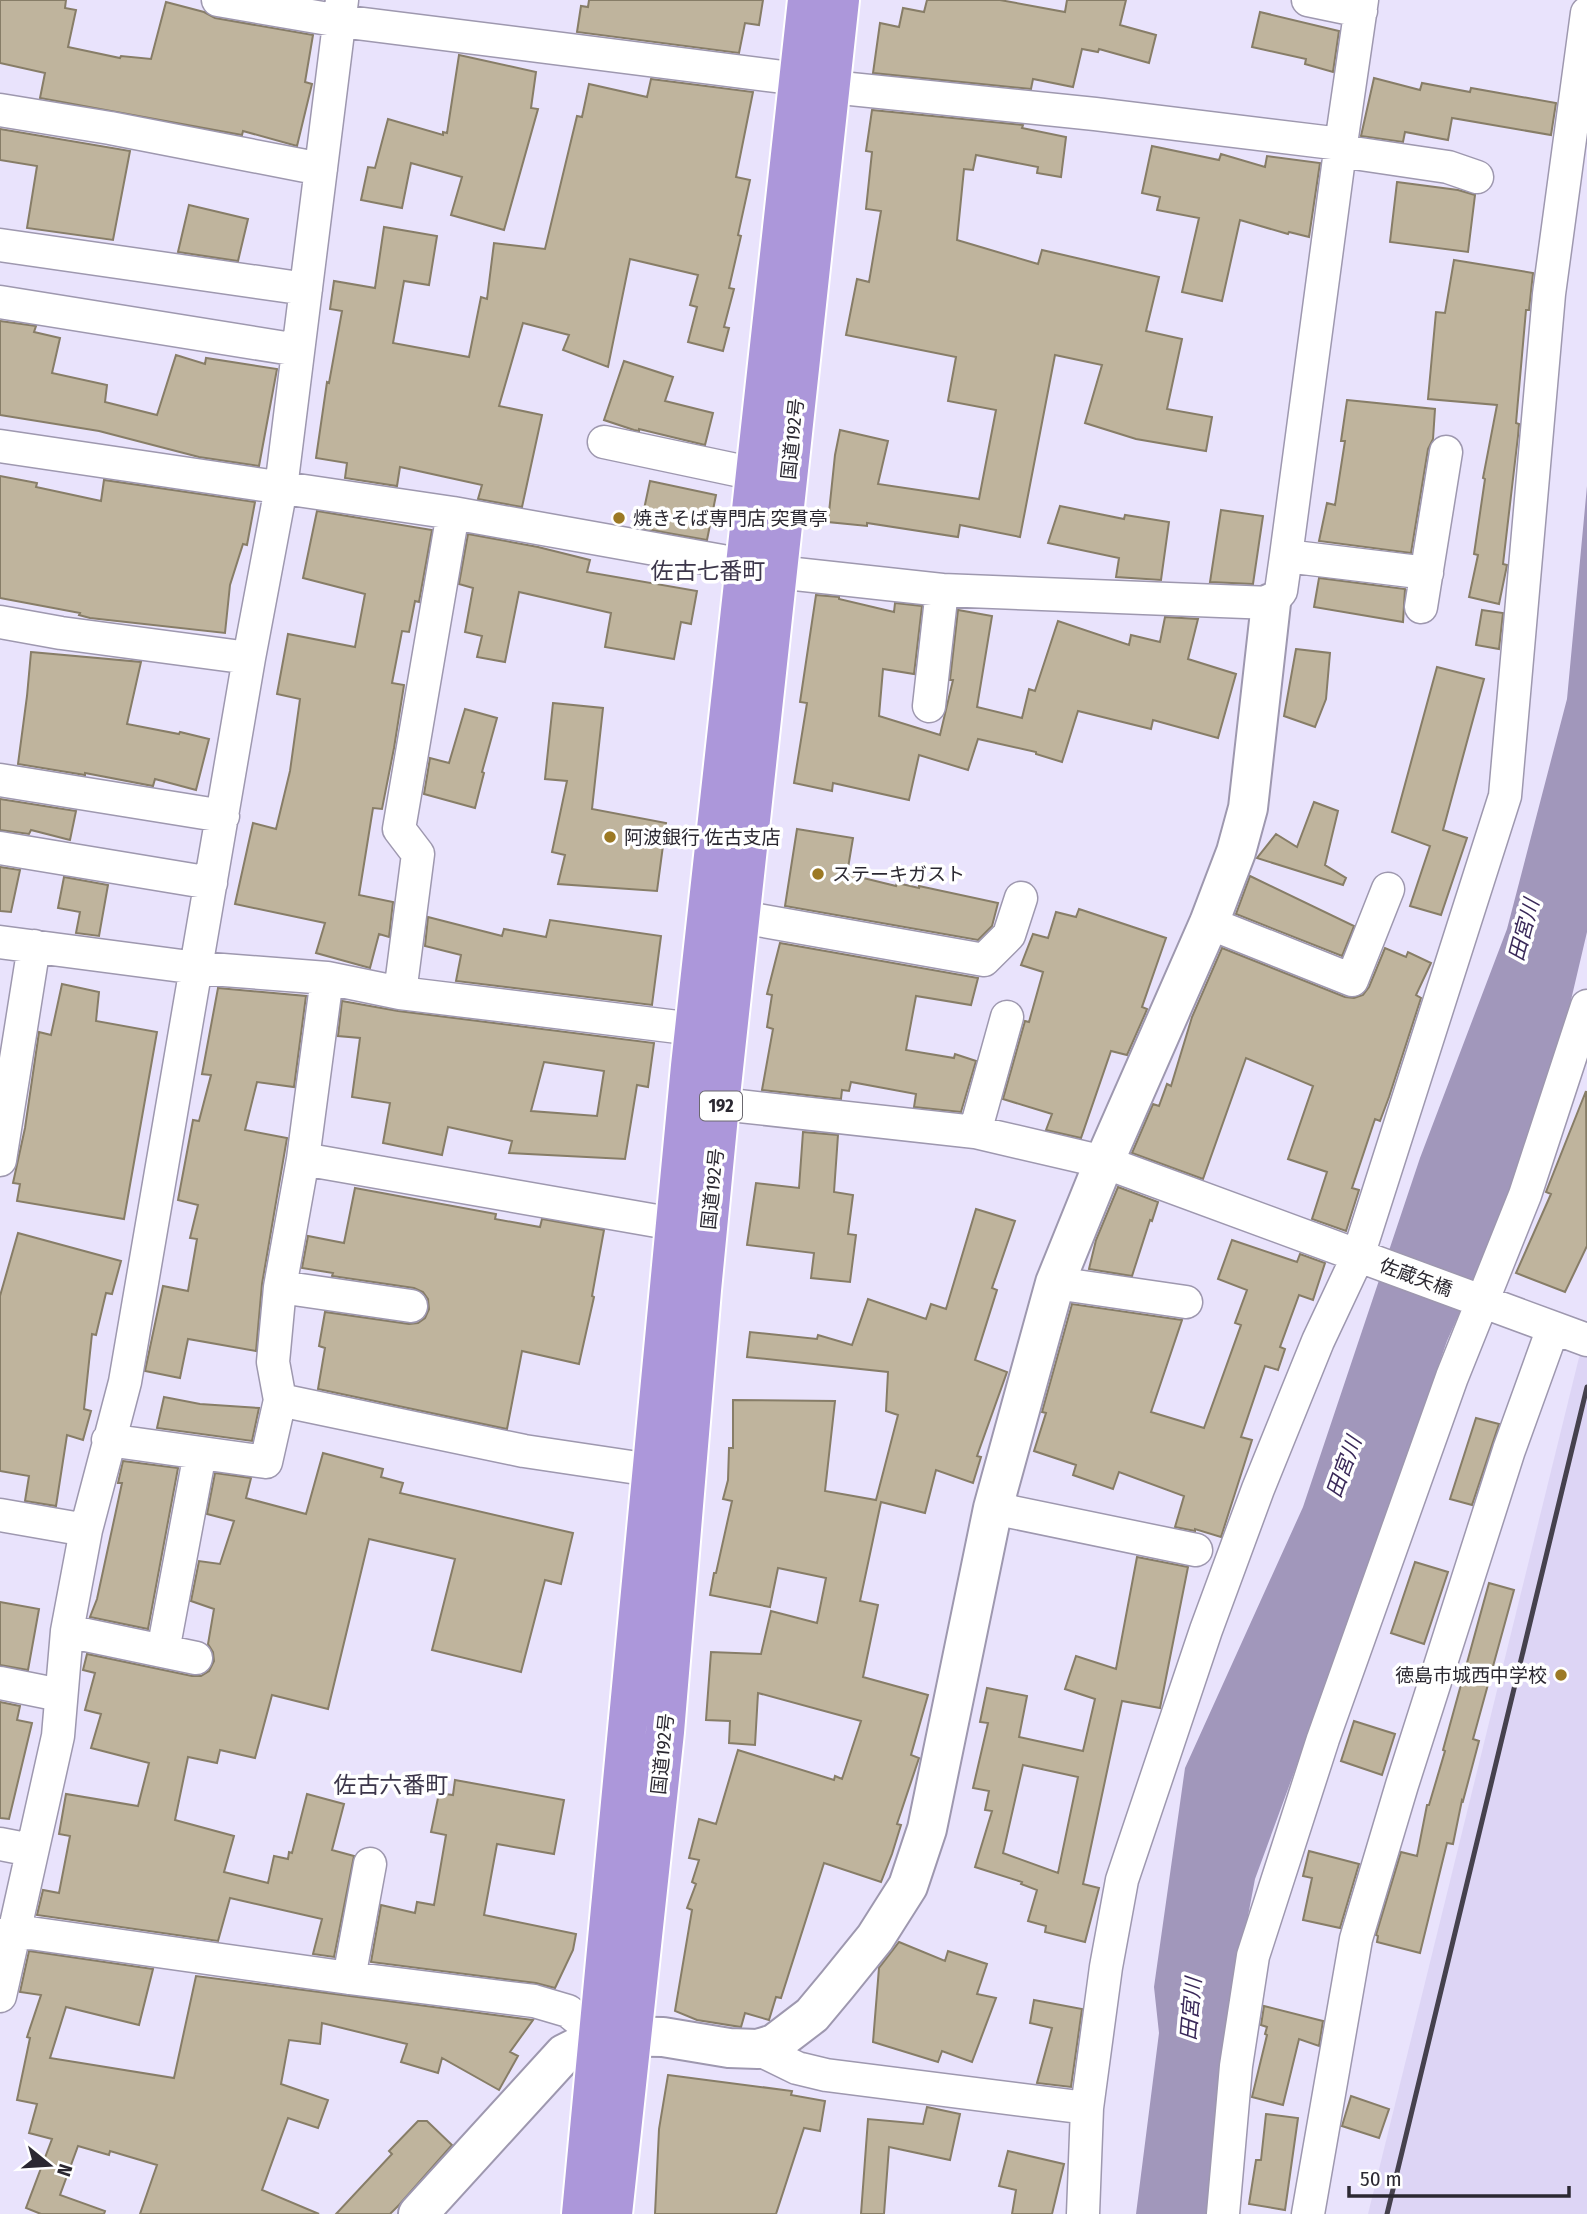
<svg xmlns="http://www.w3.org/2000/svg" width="1587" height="2214" viewBox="0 0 1587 2214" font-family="'Fira Sans Condensed','Noto Sans JP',sans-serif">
  <rect width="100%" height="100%" fill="#e9e3fc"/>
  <path fill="#ddd5f5" d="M1587 1325V2214H1368Z"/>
  <path fill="#a197bb" d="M1587 486V932L1560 1047 1515 1190 1447 1341 1346 1631 1255 1879 1222 2053 1212 2214H1136L1159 2033 1154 1987 1185 1768 1303 1507 1420 1158 1507 929 1567 699Z"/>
  <path fill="#bfb49d" stroke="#877d67" stroke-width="2" fill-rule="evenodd" d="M0 0H66L65 8 76 10 68 47 120 58 121 56 151 59 166 2 204 12 215 18 313 35 305 82 312 84 297 146 243 131 242 135 40 98 45 73 0 63Z
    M589 0H763L759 25 745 23 739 53 577 32 581 6 588 7Z
    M927 0H1000L1065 12 1067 0H1126L1120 25 1156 35 1149 63 1099 49 1098 52 1082 49 1073 87 1033 79 1031 89 873 73 880 23 899 27 903 8 924 12Z
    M1260 12 1339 31 1333 72 1305 64 1306 59 1252 47Z
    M459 55 536 72 531 108 538 109 504 230 451 215 462 177 411 163 402 208 361 200 368 167 375 168 388 119 443 135V132L447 133Z
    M1374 78 1420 90 1422 83 1470 92 1471 88 1556 103 1551 135 1452 118 1448 140 1405 132 1403 142 1361 136Z
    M651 79 753 92 736 177 750 180 738 235 741 236 729 288 734 289 724 327 729 328 723 351 688 342 697 307 690 305 698 275 630 259 608 367 563 350 569 335 523 323 499 406 542 415 522 507 478 499 482 485 400 467 397 486 345 478 347 463 316 458 327 382 329 383 342 311 330 309 334 281 375 288 384 227 437 236 429 285 404 281 393 343 469 357 481 297 487 299 494 243 545 249 577 116 582 117 589 84 647 97Z
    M872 110 1023 125 1022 128 1066 137 1061 177 1037 173 1038 167 976 155 973 170 964 169 957 240 1038 264 1042 250 1159 277 1146 331 1182 339 1167 409 1212 417 1206 451 1136 439 1085 423 1102 365 1055 355 1020 537 960 525 958 537 867 523V526L828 522 835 455 840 430 888 441 878 484 979 499 996 410 948 401 956 357 846 335 857 279 869 282 881 211 866 209 872 152 866 151Z
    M0 129 130 151 113 240 27 228 37 166 0 160Z
    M1152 146 1219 160 1221 154 1265 167 1267 156 1320 163 1309 237 1289 232 1288 234 1240 220 1222 301 1182 292 1199 218 1157 210 1160 197 1142 193Z
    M1397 182 1458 190 1475 195 1468 252 1390 242Z
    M189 205 248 219 238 261 178 252Z
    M1454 260 1533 273 1529 310H1526L1516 423 1519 424 1518 436 1503 564 1507 565 1506 570 1499 604 1469 597 1478 555 1474 554 1485 479 1483 478 1497 405 1428 399 1436 312 1445 313Z
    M0 321 36 326 34 332 60 338 52 373 107 385 105 402 157 415 176 355 205 364 206 358 277 369 259 466 199 457 99 431 0 415Z
    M624 361 673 377 665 401 713 413 705 445 639 429V431L634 430 604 420Z
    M1347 400 1435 409 1433 439 1428 449 1411 553 1319 541 1327 503 1335 505 1345 441H1341Z
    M0 476 37 483 36 487 101 501 104 480 255 502 247 545 243 544 230 585 225 633 90 618 79 615 80 613 0 598Z
    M650 481 716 495 707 540 640 528Z
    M1060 506 1124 519 1125 515 1169 522 1161 580 1116 577 1119 558 1048 543Z
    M1221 510 1263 516 1253 584 1210 582Z
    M317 511 432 530 419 602 415 601 409 632 402 631 392 683 404 685 394 748 382 809 373 808 359 895 393 902 389 937 379 934 370 968 316 953 325 923 235 904 253 823 276 829 290 771 300 699 277 694 288 634 355 647 365 594 303 578Z
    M468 534 538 547 590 560 587 572 697 591 691 624 681 622 674 659 605 647 611 613 519 592 505 662 477 657 482 636 465 632 473 588 459 584Z
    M1319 578 1405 589 1403 622 1314 607Z
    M816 595 839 597V599L894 612 895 603 922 606 914 674 883 669 879 716 940 735 953 680H950L958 610 992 616 977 707 1022 718 1029 689 1035 691 1058 621 1129 645 1131 635 1160 642 1165 617 1198 619 1188 659 1236 674 1218 738 1153 720 1151 729 1078 711 1062 762 1036 754V752L978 739 968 770 919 755 909 800 833 783 832 791 794 783 807 703 800 702Z
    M1482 610 1503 613 1499 649 1476 645Z
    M1296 649 1330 653 1326 699 1315 727 1284 716Z
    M31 652 141 662 127 724 179 734 180 732 209 739 196 790 155 779 153 786 85 773V775L18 764 27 696Z
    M1437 667 1484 679 1443 830 1467 838 1441 915 1410 906 1430 846 1392 832Z
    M553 703 603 708 592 809 666 823 657 891 558 884 565 855 552 852 567 781 545 779Z
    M465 709 497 718 482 772 484 773 475 808 424 794 430 758 449 763Z
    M0 799 76 811 70 840 31 830 29 834 0 830Z
    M1314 802 1338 811 1325 865 1346 878 1343 885 1257 858 1276 834 1297 847Z
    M797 829 853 838 847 874 896 886 897 883 919 888V886L998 903 992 926 978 940 785 906Z
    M0 867 20 870 11 912 0 911Z
    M1250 876 1354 926 1342 956 1236 914Z
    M64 877 108 885 99 936 76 933 80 912 58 908Z
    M1079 909 1166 938 1142 1007 1147 1009 1145 1014 1127 1055 1111 1051 1081 1138 1046 1130 1052 1114 1003 1099 1025 1021 1029 1022 1043 972 1021 965 1033 934 1048 938 1056 912 1076 917Z
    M428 917 502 936 504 929 546 937 550 920 661 936 652 1005 456 981 461 955 425 946Z
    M780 943 978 978 971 1005 916 996 906 1050 954 1058 955 1054 976 1061 961 1112 914 1107 916 1094 851 1082 849 1091 842 1090 841 1099 762 1090 773 1029 767 1027 772 995 767 994Z
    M1222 948 1345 997 1354 998 1363 995 1369 987 1385 948 1406 957 1408 952 1431 963 1416 995 1421 998 1389 1097 1380 1121 1375 1119 1352 1188 1359 1190 1346 1231 1312 1219 1327 1172 1288 1159 1313 1086 1246 1058 1203 1179 1132 1153 1153 1104 1159 1106 1167 1084 1171 1086 1192 1017Z
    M62 984 99 992 96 1021 157 1032 124 1219 17 1201 20 1184 13 1183 25 1128 39 1032 51 1035Z
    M218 988 306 996 294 1087 257 1082 245 1130 287 1138 262 1284 256 1351 188 1339 180 1378 145 1371 163 1286 188 1291 197 1239 190 1238 198 1205 178 1200 193 1120 199 1121 211 1075 202 1074Z
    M342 1001 398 1011 654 1043 648 1087 637 1085 625 1159 509 1153 512 1141 448 1127 442 1155 383 1143 390 1103 352 1097 360 1038 338 1036ZM544 1062 604 1071 597 1116 531 1111Z
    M1586 1091 1587 1246 1565 1292 1516 1273 1551 1194 1546 1192Z
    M803 1132 838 1135 834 1192 853 1195 848 1234 856 1235 850 1282 811 1278 814 1253 747 1245 756 1183 799 1188Z
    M1118 1187 1158 1202 1152 1221 1150 1220 1132 1276 1089 1269 1096 1240Z
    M355 1188 496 1214 495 1219 540 1227 542 1219 604 1230 592 1296 594 1297 579 1364 522 1351 507 1429 318 1389 325 1348 319 1346 325 1312 409 1324 418 1323 425 1318 429 1309 428 1299 423 1292 414 1288 332 1276 333 1273 302 1268 308 1236 344 1243Z
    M976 1209 1015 1221 992 1288 997 1290 975 1360 1007 1372 977 1456 981 1457 973 1483 936 1470 925 1513 881 1502 860 1601 878 1605 863 1677 928 1695 911 1755 919 1758 897 1824 901 1825 892 1854 881 1882 824 1863 781 1998 776 1997 769 2020 745 2013 741 2027 697 2020 675 2011 692 1910 687 1908 696 1884 692 1882 699 1860 689 1858 699 1819 716 1824 738 1750 834 1780 835 1776 842 1779 861 1721 758 1693 755 1745 729 1743 730 1721 706 1720 711 1652 761 1654 771 1611 817 1623 826 1578 778 1568 770 1607 710 1595 714 1573H716L732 1501 723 1499 728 1480 729 1448H733V1400L835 1401 825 1491 876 1500 898 1415 886 1411 888 1372 747 1357 750 1332 817 1339 818 1335 852 1345 868 1299 926 1319 931 1304 946 1309Z
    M18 1233 121 1261 112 1294 106 1293 96 1335 92 1334 84 1409 91 1411 83 1440 67 1435 56 1506 25 1501 29 1476 0 1471V1296Z
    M1232 1240 1297 1262 1300 1254 1325 1263 1313 1300 1299 1295 1280 1347 1285 1349 1278 1370 1265 1366 1241 1437 1252 1440 1221 1537 1195 1529V1531L1175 1527 1184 1496 1119 1472 1113 1489 1073 1475 1076 1465 1034 1451 1046 1413 1042 1412 1072 1304 1182 1320 1151 1412 1204 1428 1241 1325 1235 1323 1247 1290 1218 1279Z
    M164 1397 200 1404 259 1408 252 1441 157 1428Z
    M1476 1418 1499 1424 1472 1505 1450 1499Z
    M323 1453 383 1469 381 1477 403 1483 400 1493 573 1533 561 1584 545 1580 521 1672 432 1650 455 1559 369 1539 328 1709 272 1695 255 1758 220 1750 217 1763 188 1757 175 1820 234 1836 224 1872 268 1883 274 1856 288 1859 289 1852 292 1853 307 1794 344 1804 332 1850 354 1856 334 1957 313 1954 322 1919 230 1898 218 1941 37 1915 43 1890 59 1893 70 1836 59 1834 66 1794 138 1806 149 1763 91 1748 101 1714 85 1710 95 1673 83 1670 87 1654 192 1676H201L209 1671 214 1661 213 1652 208 1644 214 1609 191 1601 199 1561 220 1564 234 1521 207 1514 215 1473 251 1478 246 1498 306 1514Z
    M123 1461 178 1468 148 1629 90 1617 97 1599 122 1483H118Z
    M1137 1557 1188 1567 1160 1708 1122 1701 1083 1884 1099 1888 1085 1942 1045 1932 1046 1926 1028 1921 1037 1890 1021 1884 1022 1882 975 1867 992 1811 985 1810 989 1791 973 1788 988 1723 980 1722 987 1688 1027 1696 1019 1737 1083 1751 1095 1699 1065 1689 1076 1656 1116 1669ZM1023 1765 1078 1777 1058 1873 1003 1853Z
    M1415 1562 1448 1572 1424 1644 1391 1633Z
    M1489 1583 1514 1590 1473 1739 1479 1741 1463 1801 1462 1800 1453 1844 1447 1843 1420 1953 1377 1942 1378 1936 1376 1935 1401 1852 1417 1856 1427 1805H1429L1445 1751 1443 1750Z
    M0 1602 39 1609 28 1670 0 1665Z
    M0 1702 20 1706 17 1720 32 1723 9 1819 0 1818Z
    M1354 1721 1395 1734 1382 1775 1341 1761Z
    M455 1780 564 1800 554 1854 497 1844 484 1915 576 1934 573 1950 555 1988 536 1983 371 1962 381 1905 415 1913 417 1902 434 1905 446 1835 431 1832 439 1793 453 1795Z
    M1309 1851 1359 1864 1340 1928 1303 1920 1312 1878 1303 1876Z
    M899 1942 945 1961 948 1951 987 1964 977 1994 996 1998 972 2062 942 2051 938 2062 873 2042 879 1968Z
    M29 1951 153 1969 139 2025 66 2007 50 2058 174 2078 196 1976 533 2020 510 2052 518 2056 499 2090 442 2058 438 2073 401 2062 407 2044 322 2023 320 2044 289 2040 281 2084 328 2100 318 2128 288 2118 262 2190 319 2214H140L157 2165 110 2151 109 2155 78 2146 60 2195 105 2211 104 2214H41L26 2208 52 2139 29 2133 37 2104 17 2100 30 2038 27 2037 41 1995 20 1992Z
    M1034 2000 1082 2009 1071 2087 1037 2083 1052 2028 1030 2023Z
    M1264 2006 1323 2021 1319 2046 1299 2039 1283 2105 1252 2097 1267 2035 1265 2034 1267 2027 1261 2025Z
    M668 2075 792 2091 791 2095 825 2101 820 2131 804 2128 776 2214H655L659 2129Z
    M1351 2096 1389 2109 1379 2138 1342 2126Z
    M927 2107 960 2114 950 2160 889 2147 884 2214H861L868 2119 923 2124Z
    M1266 2114 1298 2118 1285 2210 1249 2204 1256 2160H1261Z
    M418 2121H427L452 2145 399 2205 390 2214H336L392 2154 389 2151Z
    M1008 2151 1064 2164 1052 2214H1012L1016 2190 999 2186Z"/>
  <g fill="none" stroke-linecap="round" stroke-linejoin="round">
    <defs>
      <path id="minor" d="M218 0 340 21 799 79
        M1308 0 1361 11
        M831 87 1095 114 1341 144
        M0 110 110 128 321 169
        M1340 151 1448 167 1477 177
        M0 245 306 289
        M0 302 298 350
        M604 442 755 474
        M0 446 453 513 722 561 777 572 942 590 1271 603 1281 591 1286 556 1340 151 1362 0
        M1286 556 1427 573
        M1421 607 1446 452
        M0 622 61 633 249 658
        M929 706 942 590
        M0 780 223 816
        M0 848 211 883
        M741 917 984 960 1009 935 1021 898
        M1209 923 1352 980 1388 889
        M0 942 197 968 327 978 400 993 694 1029
        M400 993 418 854 399 829 453 513
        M721 1104 975 1132 1104 1162 1587 1340
        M975 1132 1007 1017
        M303 1159 674 1224
        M0 1160 34 946
        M1055 1283 1186 1302
        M280 1287 411 1306
        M280 1400 273 1362 280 1287 303 1159 327 978
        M108 1440 266 1462 280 1400 524 1451 651 1470
        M993 1508 1196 1550
        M0 1515 86 1530
        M67 1631 196 1658
        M163 1651 200 1453
        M0 1683 60 1695
        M0 1844 31 1850
        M0 1935 30 1933 349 1978 534 2001 568 2011 599 2036
        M349 1978 370 1864
        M0 1996 58 1736 67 1631 86 1530 125 1382 249 658 281 488 342 0
        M758 2049 797 2068 826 2075 1087 2108
        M1083 2214 1087 2108 1106 1967 1122 1880 1206 1630 1258 1489 1318 1341 1358 1256 1505 796 1549 294 1587 13
        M1223 2214 1236 2066 1253 1956 1323 1739 1452 1377 1525 1195 1587 1006
        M1308 2214 1356 1939 1402 1785 1509 1450 1553 1328"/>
      <path id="tertiary" d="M418 2214 564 2054 599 2036 663 2037 729 2048 758 2049 774 2044 812 2015 837 1985 875 1938 908 1886 927 1829 993 1508 1055 1283 1104 1162 1209 923 1236 852 1248 808 1271 603"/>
      <path id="trunk" d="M581 2214 690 1066 807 0
        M613 2214 665 1732 702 1290 720 1105 840 0"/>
    </defs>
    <use href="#minor" stroke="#9e98af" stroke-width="35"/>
    <use href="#tertiary" stroke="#9e98af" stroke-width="42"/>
    <use href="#trunk" stroke="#fff" stroke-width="42"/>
    <use href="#minor" stroke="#fff" stroke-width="32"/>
    <use href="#tertiary" stroke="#fff" stroke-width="38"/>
    <use href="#trunk" stroke="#ac97da" stroke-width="38"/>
    <path stroke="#45414d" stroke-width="5" d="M1387 2214 1587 1387"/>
  </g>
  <g fill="#9c7924" stroke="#fff" stroke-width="2.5">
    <circle cx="619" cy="518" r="7"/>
    <circle cx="610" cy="837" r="7"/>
    <circle cx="818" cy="874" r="7"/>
    <circle cx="1561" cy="1675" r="7"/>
  </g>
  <g text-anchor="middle" stroke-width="7" stroke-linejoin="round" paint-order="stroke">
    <rect fill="#fff" stroke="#6b686f" stroke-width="2" x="700" y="1091.5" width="42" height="29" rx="5"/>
    <g font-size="18" font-weight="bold" fill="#2b2831">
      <text x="721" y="1112">192</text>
    </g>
    <g font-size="19" fill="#2b2831" stroke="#fff">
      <text transform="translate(792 439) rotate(-84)" y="7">国道192号</text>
      <text transform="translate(712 1189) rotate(-84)" y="7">国道192号</text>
      <text transform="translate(1416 1277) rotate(20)" y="7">佐蔵矢橋</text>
      <text transform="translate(662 1754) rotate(-84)" y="7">国道192号</text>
    </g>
    <g font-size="19" fill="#2b2831" stroke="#fff" text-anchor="start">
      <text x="633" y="525">焼きそば専門店 突貫亭</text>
      <text x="624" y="844">阿波銀行 佐古支店</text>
      <text x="832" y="881">ステーキガスト</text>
      <text x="1547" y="1682" text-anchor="end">徳島市城西中学校</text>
    </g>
    <g font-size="21" font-style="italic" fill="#392858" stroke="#fff">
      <text transform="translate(1524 930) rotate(-75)" y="7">田宮川</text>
      <text transform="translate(1344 1467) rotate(-70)" y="7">田宮川</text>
      <text transform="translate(1191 2009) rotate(-85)" y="7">田宮川</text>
    </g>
    <g font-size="23" fill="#3c364a" stroke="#fff">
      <text x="708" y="579">佐古七番町</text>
      <text x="391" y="1793">佐古六番町</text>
    </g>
  </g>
  <g transform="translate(49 2165) rotate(108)" stroke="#ffffff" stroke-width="5" paint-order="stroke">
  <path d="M0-5L12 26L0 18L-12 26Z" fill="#2b2831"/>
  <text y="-10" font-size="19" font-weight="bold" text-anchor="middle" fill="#2b2831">N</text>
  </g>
  <path d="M1349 2186v10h220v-10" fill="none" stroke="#2b2831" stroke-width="3.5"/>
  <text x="1360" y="2186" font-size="21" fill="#2b2831" stroke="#ffffff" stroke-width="5" paint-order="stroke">50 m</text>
</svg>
